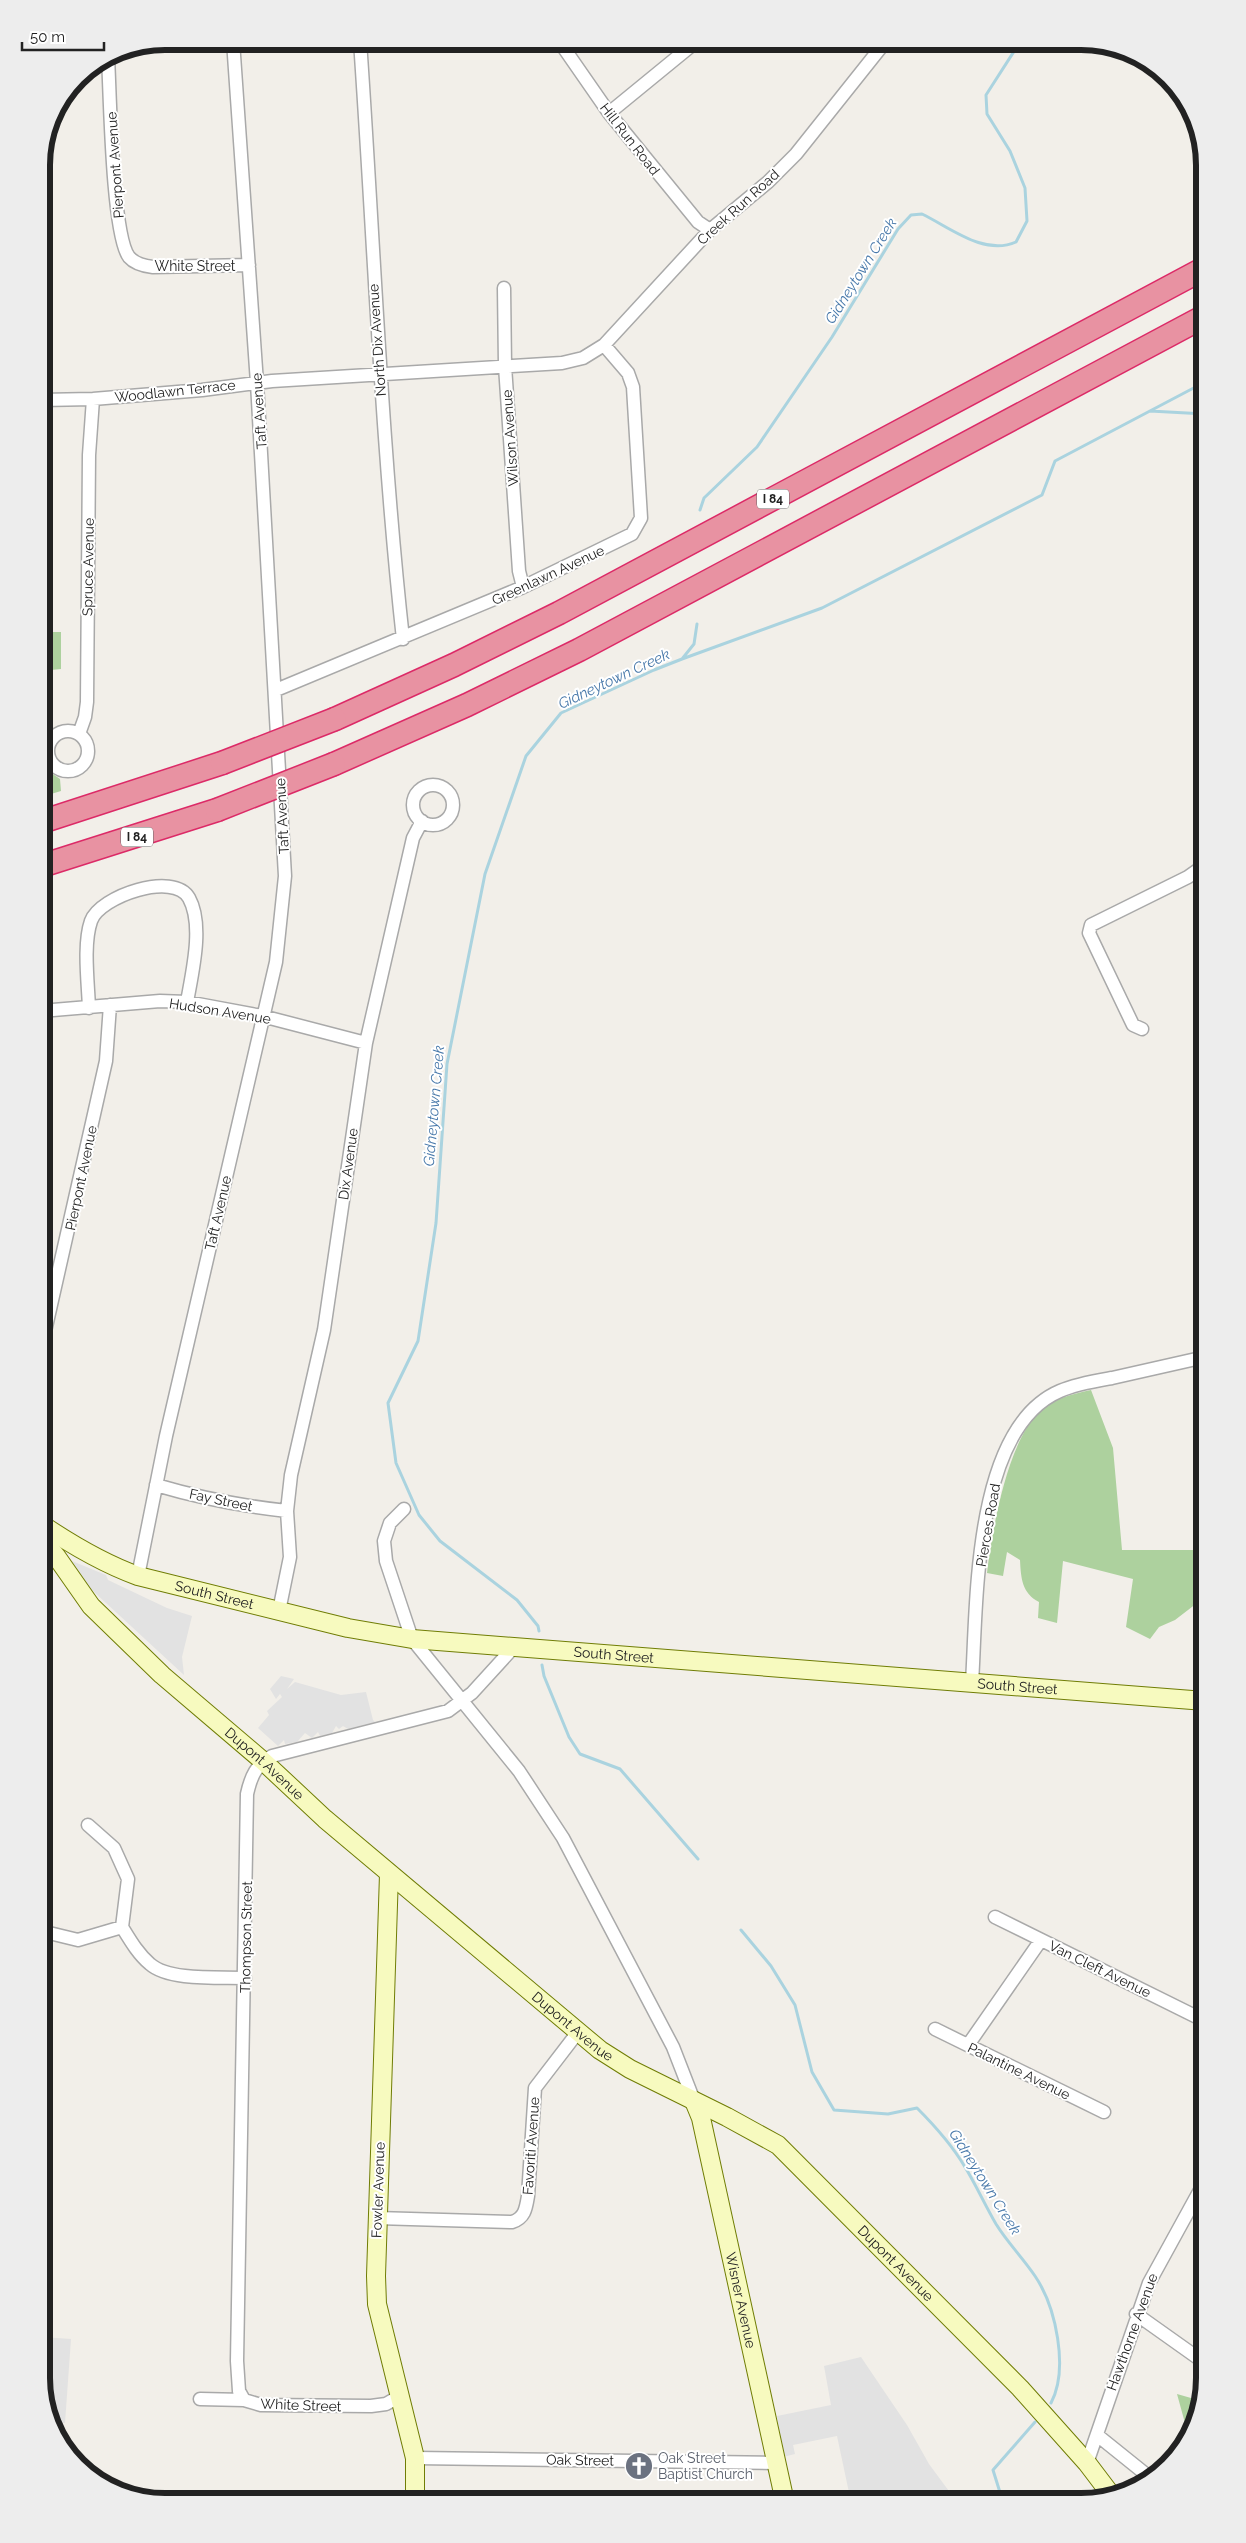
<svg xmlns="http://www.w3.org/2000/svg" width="1246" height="2543" viewBox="0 0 1246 2543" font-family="Raleway,sans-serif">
  <rect width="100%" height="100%" fill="#f2efe9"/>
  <path fill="#add19e" d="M41 632H61V669L41 671Z
    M41 766 60 779 61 791 41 797Z
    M1091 1390 1113 1448 1122 1550H1205V1600H1201L1175 1620 1159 1627 1150 1639 1126 1627 1133 1579 1063 1561 1057 1623 1038 1618 1039 1602C1022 1593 1021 1579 1020 1560L1007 1552 1003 1576 987 1573C992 1530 1008 1439 1041 1410 1056 1398 1072 1394 1091 1390Z
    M1177 2394 1198 2400 1188 2434Z"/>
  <path fill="#e2e2e2" d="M72 1561 106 1575 108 1580 167 1608 192 1616 182 1657 184 1675 93 1591 81 1578Z
    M281 1676 294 1679 287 1689 295 1682 341 1695 366 1692 373 1720 375 1722 348 1729 343 1726 339 1729 336 1726 332 1733 320 1736 318 1732 312 1738 305 1733 297 1742 285 1744 284 1740 278 1746 258 1728 269 1715 267 1711 282 1697 280 1694 276 1699 270 1689Z
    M41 2337 71 2339 65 2423 50 2421 41 2378Z
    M861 2357 907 2425 929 2464 957 2502H851L837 2436 793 2445 795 2454 783 2457 777 2416 831 2405 824 2366Z"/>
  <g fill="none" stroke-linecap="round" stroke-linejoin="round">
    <path stroke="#aad3df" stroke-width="3" d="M1150 411 1205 414
      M700 510 704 498 757 447 832 337 898 229 911 215 922 214C951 228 984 256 1016 242L1027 221 1025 188 1010 151 987 114 986 95 1020 42
      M682 659 822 608 1042 495 1055 461 1205 382
      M539 1631 538 1626 517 1600 440 1541 419 1515 396 1463 388 1403 418 1341 436 1223 447 1064 485 874 526 756 561 713 654 670 682 659 694 644 697 624
      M542 1665 544 1676 569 1737 580 1754 620 1769 698 1859
      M741 1930 771 1966 795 2005 812 2072 834 2110 888 2114 917 2108C935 2126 952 2145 965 2167 976 2185 985 2205 996 2224 1007 2242 1023 2258 1035 2276 1056 2307 1069 2369 1051 2403
      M1003 2502 993 2470 1035 2422"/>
    <defs>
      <path id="street" d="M360 41C374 241 381 440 403 639
        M559 41 609 113 698 222 710 230
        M108 57C110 92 112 235 129 257 135 264 145 266 153 267L249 265
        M609 113 697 41
        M504 288 505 366 519 571 523 587
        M41 400 93 399 202 390 272 381 562 363 583 358 604 345 710 230 768 182 796 154 886 41
        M276 690 523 587 632 534 641 518 633 387 628 373 604 345
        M48 751a20 20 0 1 1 40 0a20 20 0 1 1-40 0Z
        M79 734 85 717 87 702 89 455 93 399
        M413 805a20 20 0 1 1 40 0a20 20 0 1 1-40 0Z
        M89 1008C88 982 83 944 91 921 100 896 174 871 189 898 204 925 192 973 187 1002
        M41 1011 160 1001 187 1002 262 1016 366 1043
        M1142 1029 1133 1025 1089 933 1091 925 1188 877 1205 865
        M41 1349 106 1061 110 1005
        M156 1485C200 1498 241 1506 287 1511
        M404 1509 390 1523 384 1541 386 1561 412 1639 519 1771 563 1838 673 2047 694 2101
        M138 1576 166 1436 276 962 285 876 257 383 233 41
        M279 1611 290 1557 287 1511 291 1475 324 1330 366 1043 413 838 422 821
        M972 1683C977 1603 973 1428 1060 1391 1076 1384 1095 1381 1112 1378 1143 1371 1174 1364 1205 1357
        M88 1825 114 1848 128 1879 122 1927C130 1940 138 1954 150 1964 169 1981 219 1977 245 1978
        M995 1917 1205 2021
        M41 1931 78 1940 122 1927
        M935 2029 1104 2112
        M968 2045 1041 1940
        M377 2218 512 2222C525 2218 526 2208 528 2196L535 2088 578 2032
        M1136 2314 1205 2363
        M200 2399 244 2400 261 2405 371 2406 386 2404 400 2396
        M244 2400 239 2391 237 2361 247 1794C251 1776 256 1765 272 1756L448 1711 472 1693 513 1648
        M1097 2435 1148 2476
        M415 2458 776 2463
        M1087 2463 1149 2283 1205 2181"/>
      <g id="secondary">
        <path id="s1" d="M41 1524C72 1545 102 1563 138 1576L348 1628 412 1639 1205 1701"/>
        <path id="s2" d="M41 1538 56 1556 91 1606 162 1675 263 1761 325 1819 600 2050 630 2069 727 2117 778 2145 1020 2388 1087 2463 1112 2496"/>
        <path d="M389 1874 376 2276 377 2304 415 2458V2502"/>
        <path id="s3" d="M694 2101 701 2118 785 2502"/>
      </g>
      <path id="highway" d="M335 719 454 665 559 613 1205 268
        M334 764 467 705 579 650 1205 316
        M41 822 222 763
        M41 866 217 810"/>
    </defs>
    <use href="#street" stroke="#a9a9a9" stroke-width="15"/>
    <use href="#secondary" stroke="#707d05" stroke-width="20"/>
    <use href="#highway" stroke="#dc2a67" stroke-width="25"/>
    <use href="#street" stroke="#fff" stroke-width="12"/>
    <use href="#secondary" stroke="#f7fabf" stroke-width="18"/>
    <use href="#highway" stroke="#e892a2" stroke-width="22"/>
    <defs>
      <path id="highway-bridge" d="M222 763 335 719
        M217 810 334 764"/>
    </defs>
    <use href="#highway-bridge" stroke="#dc2a67" stroke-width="25" stroke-linecap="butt"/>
    <use href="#highway-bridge" stroke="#e892a2" stroke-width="22"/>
  </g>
  <defs>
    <symbol id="church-disc" viewBox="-11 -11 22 22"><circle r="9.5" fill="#6b7280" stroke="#fff"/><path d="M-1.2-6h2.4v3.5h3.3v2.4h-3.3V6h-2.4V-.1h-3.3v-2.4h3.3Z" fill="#fff"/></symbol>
  </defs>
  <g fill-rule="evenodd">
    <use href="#church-disc" x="623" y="2450" width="32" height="32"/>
  </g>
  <g text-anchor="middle" stroke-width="4" stroke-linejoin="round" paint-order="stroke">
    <g fill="#fff" stroke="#646464" stroke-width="1">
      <rect x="757" y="489.5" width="32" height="19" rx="4"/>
      <rect x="121" y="827.5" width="32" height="19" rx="4"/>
    </g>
    <g font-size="12" font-weight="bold" fill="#222">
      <text x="773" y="503">I 84</text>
      <text x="137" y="841">I 84</text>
    </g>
    <g font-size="14" fill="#222" stroke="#fff">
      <text transform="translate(630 139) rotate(52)" y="5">Hill Run Road</text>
      <text transform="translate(115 165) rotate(-94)" y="5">Pierpont Avenue</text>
      <text transform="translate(738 207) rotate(-42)" y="5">Creek Run Road</text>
      <text x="195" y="271">White Street</text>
      <text transform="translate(377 340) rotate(-94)" y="5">North Dix Avenue</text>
      <text transform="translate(175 391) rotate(-6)" y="5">Woodlawn Terrace</text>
      <text transform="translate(259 411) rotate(-94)" y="5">Taft Avenue</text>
      <text transform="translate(510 438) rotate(-94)" y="5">Wilson Avenue</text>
      <text transform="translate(88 567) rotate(-89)" y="5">Spruce Avenue</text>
      <text transform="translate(548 575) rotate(-25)" y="5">Greenlawn Avenue</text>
      <text transform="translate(282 816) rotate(-93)" y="5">Taft Avenue</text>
      <text transform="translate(220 1011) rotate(9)" y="5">Hudson Avenue</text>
      <text transform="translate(348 1164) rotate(-82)" y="5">Dix Avenue</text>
      <text transform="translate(81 1178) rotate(-78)" y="5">Pierpont Avenue</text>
      <text transform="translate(218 1213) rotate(-77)" y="5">Taft Avenue</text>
      <text transform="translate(221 1500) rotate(12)" y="5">Fay Street</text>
      <text transform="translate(988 1525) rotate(-80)" y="5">Pierces Road</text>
      <text dy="5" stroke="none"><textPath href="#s1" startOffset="189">South Street</textPath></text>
      <text dy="5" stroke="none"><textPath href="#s1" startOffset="594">South Street</textPath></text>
      <text dy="5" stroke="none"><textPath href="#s1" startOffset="999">South Street</textPath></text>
      <text dy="5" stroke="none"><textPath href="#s2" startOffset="319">Dupont Avenue</textPath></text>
      <text transform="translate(246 1937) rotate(-89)" y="5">Thompson Street</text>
      <text transform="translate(1100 1969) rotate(26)" y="5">Van Cleft Avenue</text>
      <text dy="5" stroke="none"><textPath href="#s2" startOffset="724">Dupont Avenue</textPath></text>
      <text transform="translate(1019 2071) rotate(26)" y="5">Palantine Avenue</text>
      <text transform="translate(531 2146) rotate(-86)" y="5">Favoriti Avenue</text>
      <text transform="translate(378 2190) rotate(-88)" y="5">Fowler Avenue</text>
      <text dy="5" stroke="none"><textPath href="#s2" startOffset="1129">Dupont Avenue</textPath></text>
      <text dy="5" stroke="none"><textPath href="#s3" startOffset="205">Wisner Avenue</textPath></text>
      <text transform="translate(1132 2332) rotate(-70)" y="5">Hawthorne Avenue</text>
      <text transform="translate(301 2405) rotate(2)" y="5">White Street</text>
      <text transform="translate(580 2460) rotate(1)" y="5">Oak Street</text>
    </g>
    <g font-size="14" fill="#5b616d" stroke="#fff" text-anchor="start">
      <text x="658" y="2463">Oak Street<tspan x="658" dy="16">Baptist Church</tspan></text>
    </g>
    <g font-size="15" font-style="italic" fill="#4a7aab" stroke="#fff">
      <text transform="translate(861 271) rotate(-58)" y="5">Gidneytown Creek</text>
      <text transform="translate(614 679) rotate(-25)" y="5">Gidneytown Creek</text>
      <text transform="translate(434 1106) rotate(-85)" y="5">Gidneytown Creek</text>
      <text transform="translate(985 2182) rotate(58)" y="5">Gidneytown Creek</text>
    </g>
  </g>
  <path d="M0 0H1246V2543H0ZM165 50H1081A115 115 0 0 1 1196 165V2378A115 115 0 0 1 1081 2493H165A115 115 0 0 1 50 2378V165A115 115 0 0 1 165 50Z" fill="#ededed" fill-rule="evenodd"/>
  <path fill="none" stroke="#222" stroke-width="6" d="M165 50H1081A115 115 0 0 1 1196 165V2378A115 115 0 0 1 1081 2493H165A115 115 0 0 1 50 2378V165A115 115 0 0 1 165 50Z"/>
  <path d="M22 42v8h82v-8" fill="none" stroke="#222222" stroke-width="2.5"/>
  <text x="30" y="42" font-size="15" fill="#222222" stroke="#ffffff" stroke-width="4" paint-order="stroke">50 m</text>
</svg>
